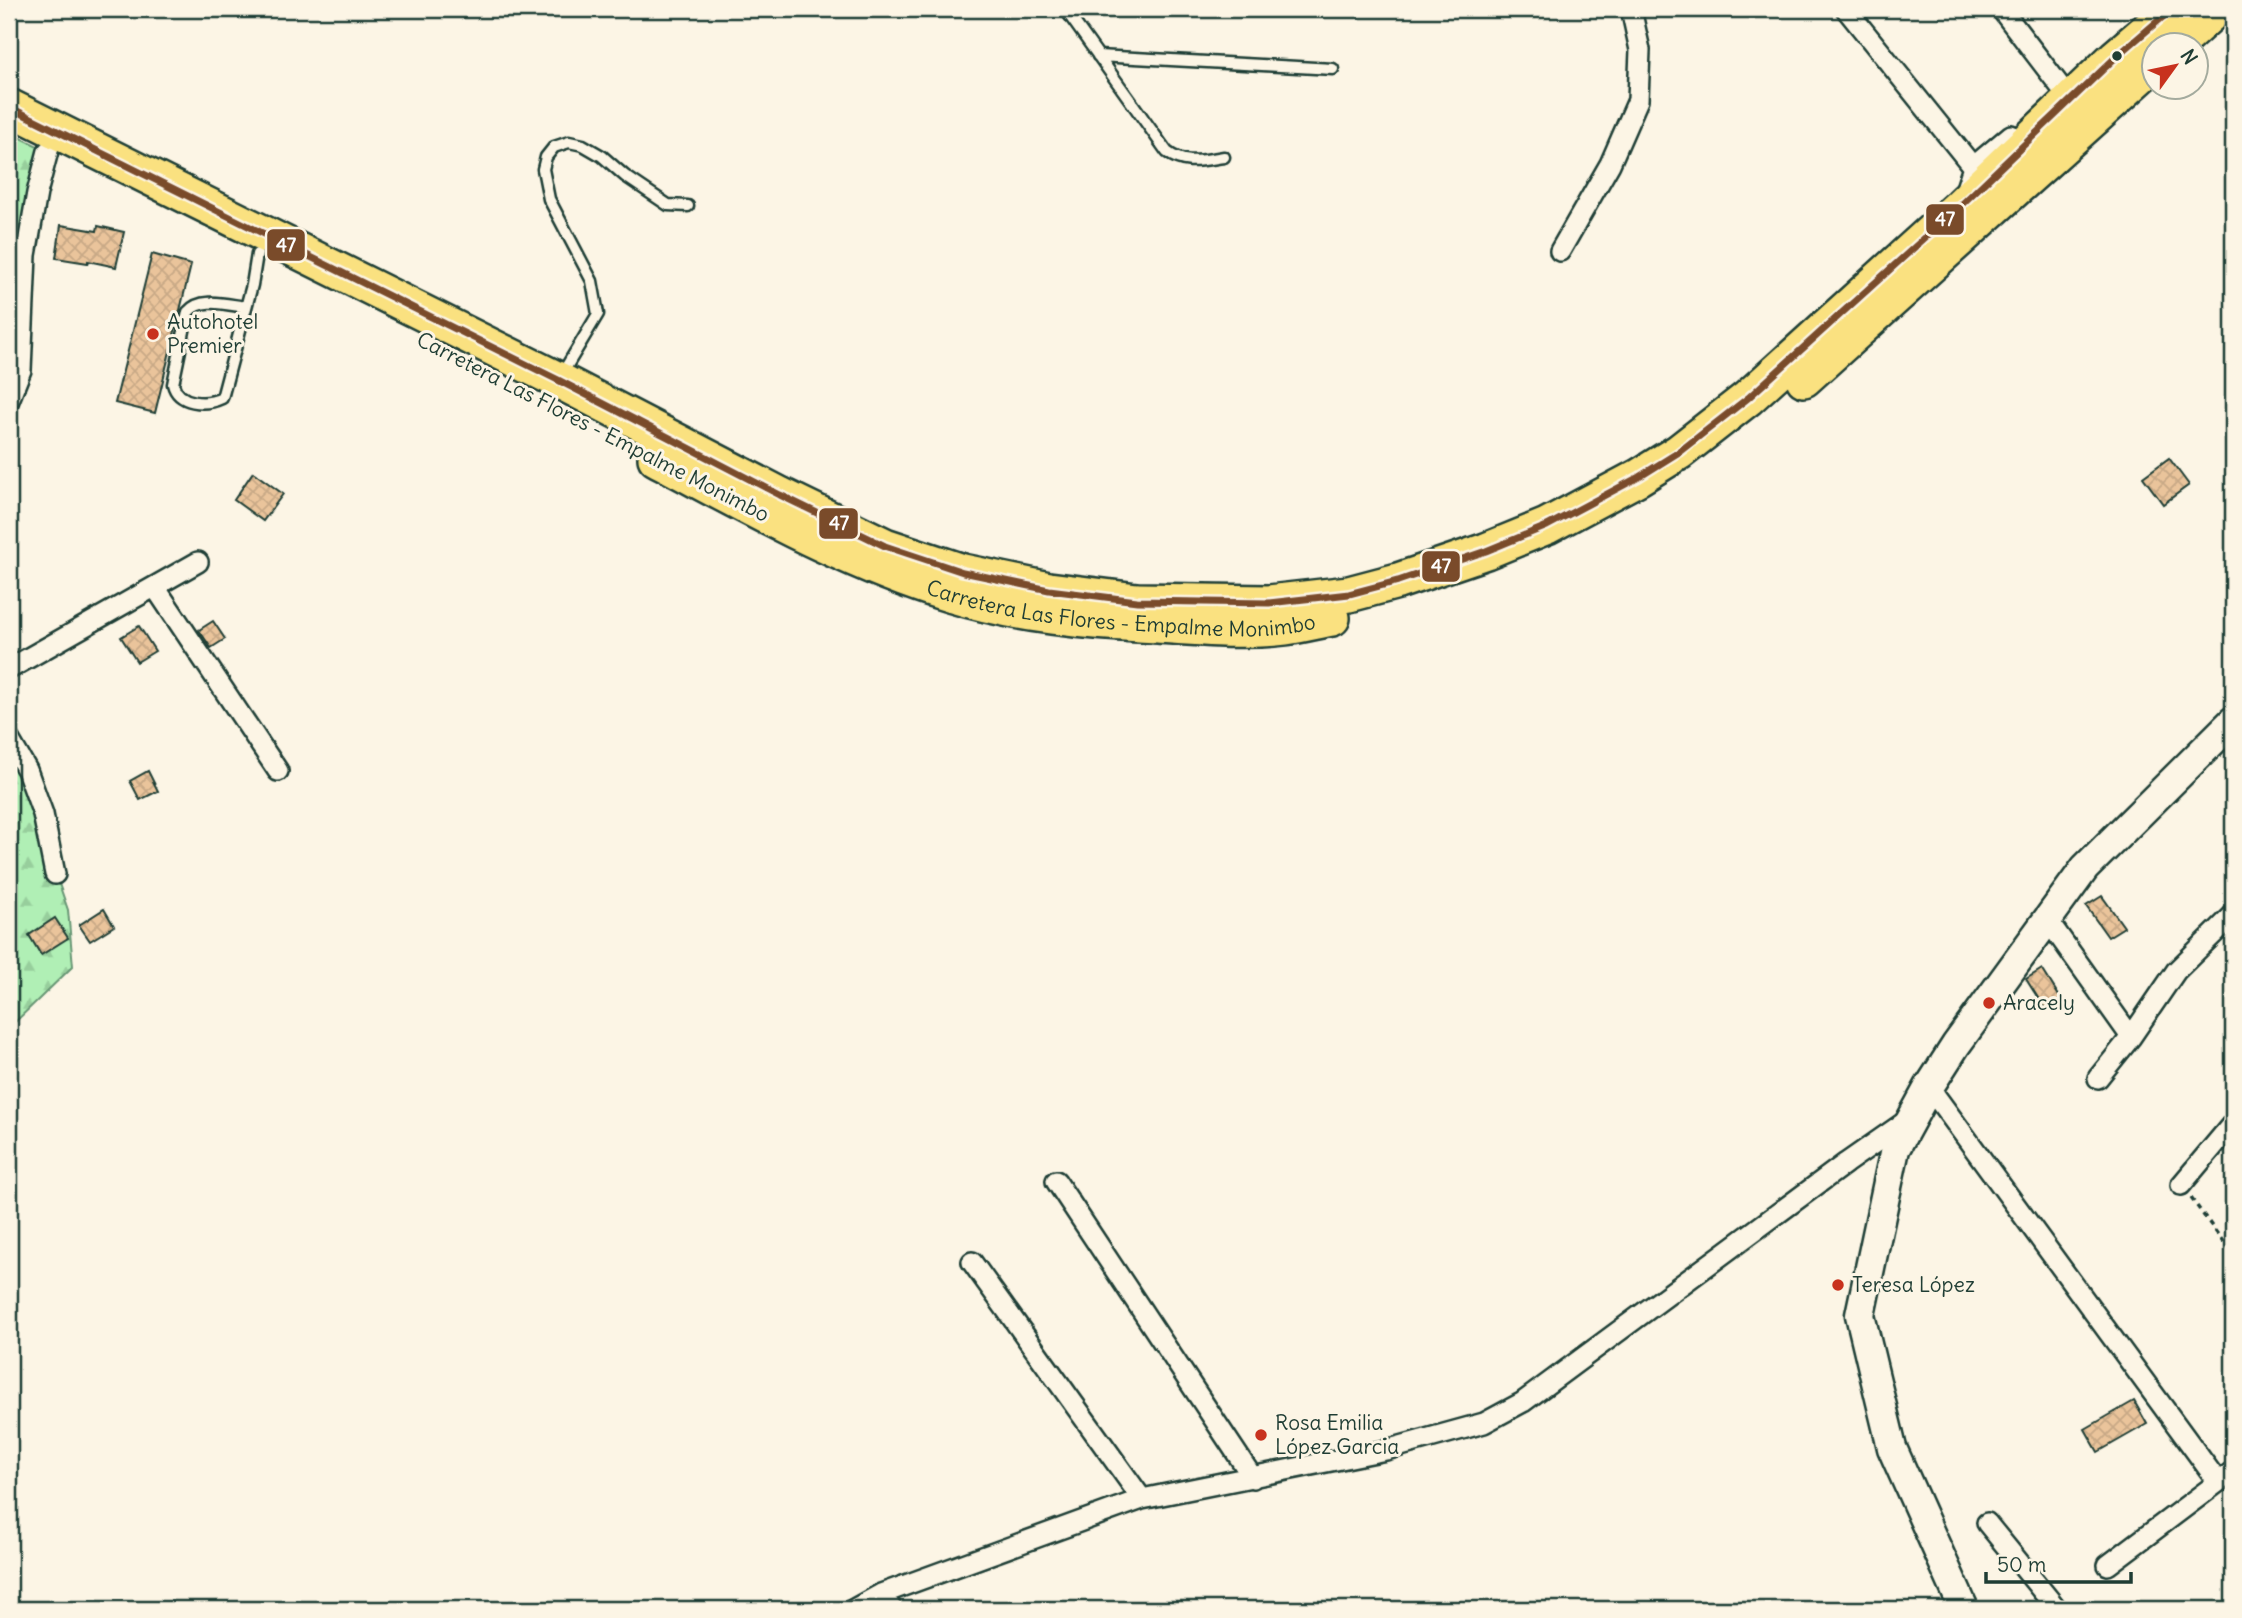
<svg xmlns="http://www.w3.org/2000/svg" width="2242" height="1618" viewBox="0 0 2242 1618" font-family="Delius,sans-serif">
  <defs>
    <pattern id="forest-firs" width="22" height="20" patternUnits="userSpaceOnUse" patternTransform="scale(1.75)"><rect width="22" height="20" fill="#b0efb5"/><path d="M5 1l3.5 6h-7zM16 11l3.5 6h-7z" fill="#97ce9c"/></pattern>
    <pattern id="building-cross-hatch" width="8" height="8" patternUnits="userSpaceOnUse" patternTransform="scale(1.75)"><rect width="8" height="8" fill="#eac49b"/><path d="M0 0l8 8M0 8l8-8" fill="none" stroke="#c8a986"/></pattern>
  </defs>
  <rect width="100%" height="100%" fill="#fcf5e5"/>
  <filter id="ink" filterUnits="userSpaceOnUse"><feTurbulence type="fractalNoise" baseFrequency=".0143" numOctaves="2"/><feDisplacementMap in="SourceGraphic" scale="14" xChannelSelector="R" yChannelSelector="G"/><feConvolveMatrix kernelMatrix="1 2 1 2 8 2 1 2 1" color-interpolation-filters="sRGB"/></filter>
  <g filter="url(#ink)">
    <path fill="url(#forest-firs)" stroke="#689674" stroke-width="2" d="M9 132 48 151 9 400Z
      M9 739 68 910 73 966 9 1028Z"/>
    <path fill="url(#building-cross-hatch)" stroke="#1f3d34" stroke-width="2" d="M61 225 97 231 98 226 124 232 116 267 88 261V263L56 258Z
      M152 254 191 265 155 413 115 403Z
      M2169 458 2189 485 2163 504 2143 477Z
      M253 472 283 494 263 521 234 500Z
      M213 621 225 639 211 648 199 630Z
      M139 626 155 651 137 662 121 637Z
      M148 771 158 791 140 800 130 781Z
      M2102 896 2124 927 2108 937 2086 906Z
      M104 909 114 926 90 941 79 925Z
      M55 918 68 938 41 955 29 935Z
      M2042 969 2061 999 2045 1009 2026 979Z
      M2134 1401 2147 1424 2098 1452 2085 1429Z"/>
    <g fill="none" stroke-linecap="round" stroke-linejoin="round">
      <defs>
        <path id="lane" d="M1065 9 1167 152C1185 166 1202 160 1224 157
          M1098 56 1333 69
          M246 307C228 305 201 296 188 312L173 384C178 404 205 406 222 398L252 285 257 254
          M562 374 598 314 592 281 549 199 543 169 546 157 554 147 569 142 583 145 602 156 625 176 668 205 688 206"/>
        <path id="street" d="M1846 9 1973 167
          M2001 9 2063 90
          M1964 195 1973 167 2011 135
          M1560 251 1610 164 1638 100 1640 50 1631 9
          M9 400 21 370 26 255 37 193 48 151
          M155 587 278 771
          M9 669 198 562
          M9 739 27 770 43 814 55 874
          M2047 919 2131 1037
          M2098 1078 2131 1037 2176 971 2233 915
          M1929 1087 2218 1482
          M1056 1181 1253 1478
          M2181 1185 2233 1123
          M972 1262 1142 1499
          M1987 1523 2057 1609
          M2108 1565 2233 1471
          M881 1594 892 1609
          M854 1609 881 1594 1142 1499 1386 1450 1484 1423 1523 1402 1846 1163 1909 1119"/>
        <path id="secondary" d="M1964 1609 1892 1448 1860 1315 1895 1149 1929 1087 1956 1045 2085 868 2233 721"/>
        <g id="highway">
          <path d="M2175 46 2216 9"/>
          <path d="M9 107 558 380 780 495 885 546 963 572 1049 590 1137 601 1269 603 1349 594 1398 581 1486 551 1547 526 1639 477 1679 452 1748 398 1960 206 2116 57 2172 9"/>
          <path d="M1804 379 2154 64"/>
          <path id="s1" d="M656 458C751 508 845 562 949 594 1017 615 1087 622 1158 625 1200 628 1243 632 1285 627 1301 625 1316 621 1332 618"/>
        </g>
      </defs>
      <use href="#lane" stroke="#1f3d34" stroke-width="15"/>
      <use href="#street" stroke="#1f3d34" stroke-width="24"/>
      <use href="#secondary" stroke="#1f3d34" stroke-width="33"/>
      <use href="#highway" stroke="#1f3d34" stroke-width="40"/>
      <path stroke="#1f3d34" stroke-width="3.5" stroke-dasharray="5 5" stroke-linecap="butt" d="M2191 1198 2233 1255"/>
      <use href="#lane" stroke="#fcf5e5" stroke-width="10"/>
      <use href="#street" stroke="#fcf5e5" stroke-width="19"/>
      <use href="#secondary" stroke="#fcf5e5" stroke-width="28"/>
      <use href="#highway" stroke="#fae180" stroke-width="35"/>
      <defs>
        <path id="bus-1" d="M9 107 558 380 780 495 885 546 963 572 1049 590 1137 601 1269 603 1349 594 1398 581 1486 551 1547 526 1639 477 1679 452 1748 398 1960 206 2116 57 2172 9"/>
      </defs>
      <use href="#bus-1" stroke="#fcf5e5" stroke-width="12"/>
      <use href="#bus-1" stroke="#7a4b2a" stroke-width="7"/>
    </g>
  </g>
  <circle fill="#1f3d34" stroke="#fcf5e5" stroke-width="2.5" cx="2117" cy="56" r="6"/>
  <g fill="#c8321e" stroke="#fcf5e5" stroke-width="2.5">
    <circle cx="153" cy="334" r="7"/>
    <circle cx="1989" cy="1003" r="7"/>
    <circle cx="1838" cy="1285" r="7"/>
    <circle cx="1261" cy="1435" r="7"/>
  </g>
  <g text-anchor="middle" stroke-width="6" stroke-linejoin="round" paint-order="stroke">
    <g font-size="21" fill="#1f3d34" stroke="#fcf5e5" text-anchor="start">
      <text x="167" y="329">Autohotel<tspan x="167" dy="24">Premier</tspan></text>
      <text x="2003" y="1010">Aracely</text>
      <text x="1852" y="1292">Teresa López</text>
      <text x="1275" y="1430">Rosa Emilia<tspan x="1275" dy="24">López Garcia</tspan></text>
    </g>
    <g font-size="21" fill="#1f3d34" stroke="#fcf5e5">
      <text transform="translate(593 427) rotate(27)" y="7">Carretera Las Flores - Empalme Monimbo</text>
      <text dy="7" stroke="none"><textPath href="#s1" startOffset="497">Carretera Las Flores - Empalme Monimbo</textPath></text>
    </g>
  </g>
  <g stroke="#fcf5e5" stroke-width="2.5">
    <rect x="1925" y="203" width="40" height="33" rx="7" fill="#7a4b2a"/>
    <rect x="266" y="228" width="40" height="34" rx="7" fill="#7a4b2a"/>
    <rect x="818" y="507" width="41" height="33" rx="7" fill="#7a4b2a"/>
    <rect x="1421" y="550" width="40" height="33" rx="7" fill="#7a4b2a"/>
  </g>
  <g font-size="19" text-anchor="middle" font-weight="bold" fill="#fff">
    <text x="1945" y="226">47</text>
    <text x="286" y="252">47</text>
    <text x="839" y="530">47</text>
    <text x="1441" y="573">47</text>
  </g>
  <rect width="2242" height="1618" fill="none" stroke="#fcf5e5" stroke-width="35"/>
  <rect x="18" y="18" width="2207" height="1583" fill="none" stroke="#1f3d34" stroke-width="2.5" filter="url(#ink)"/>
  <g transform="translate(2175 66) rotate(57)"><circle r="33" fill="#fcf5e5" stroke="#a4ab9e" stroke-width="2"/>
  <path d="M0-5L12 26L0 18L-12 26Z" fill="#c8321e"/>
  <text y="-10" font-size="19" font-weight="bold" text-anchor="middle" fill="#1f3d34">N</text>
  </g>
  <path d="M1986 1572v10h145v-10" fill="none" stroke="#1f3d34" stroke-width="3.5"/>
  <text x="1997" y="1572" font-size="21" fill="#1f3d34" stroke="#fcf5e5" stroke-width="5" paint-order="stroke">50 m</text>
</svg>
